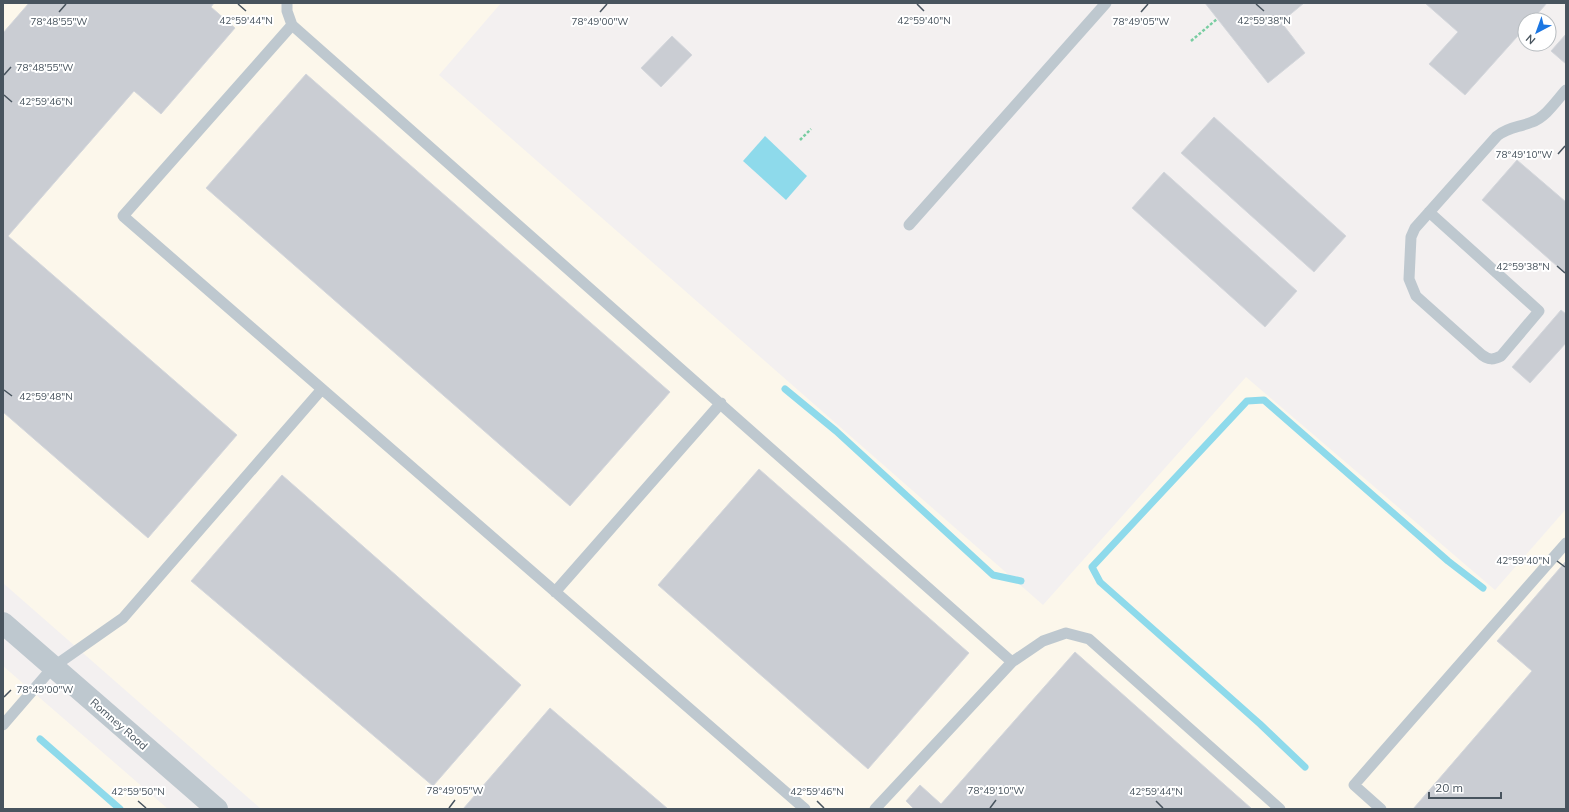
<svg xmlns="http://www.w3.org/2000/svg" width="1569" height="812" viewBox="0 0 1569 812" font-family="Mulish,sans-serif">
  <rect width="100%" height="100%" fill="#f3f0f0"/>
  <path fill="#fcf7eb" d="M3 3H501L439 75 1043 605 1246 377 1495 590 1566 509V809H261L3 583Z
    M3 666 168 809H3Z"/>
  <path fill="#8edaeb" d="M765 136 807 176 786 200 743 161Z"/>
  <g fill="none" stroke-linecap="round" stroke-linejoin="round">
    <path stroke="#8edaeb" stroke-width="7" d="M785 389 836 431 993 575 1021 581
      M40 739 120 809
      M1305 767 1260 724 1100 582 1092 567 1247 401 1264 400 1448 561 1483 588"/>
  </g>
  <path fill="#cacdd3" stroke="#d4d7dc" d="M29 3H214L211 7 235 28 161 114 134 91 8 236 237 435 148 538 3 412V33Z
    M1205 3H1304L1281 22 1305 53 1268 83Z
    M1425 3H1547L1532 20H1525V28L1465 95 1429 64 1458 32Z
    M1566 34V64L1551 51Z
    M672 36 692 55 661 87 641 68Z
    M306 74 670 392 570 506 206 188Z
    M1214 117 1346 236 1314 272 1181 153Z
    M1517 160 1566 202V274L1482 200Z
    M1164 172 1297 291 1265 327 1132 208Z
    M1561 310 1566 314V343L1530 383 1512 367Z
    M759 469 969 653 868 769 658 585Z
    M282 475 521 685 433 786 191 581Z
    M1566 561V809H1413L1532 671 1497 641Z
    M1075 652 1252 809H914L906 801 920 785 941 804Z
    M550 708 668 809H463Z"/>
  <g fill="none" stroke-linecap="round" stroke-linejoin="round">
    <path stroke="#78cda1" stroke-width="2.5" stroke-dasharray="3 2" stroke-linecap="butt" d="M1191 41 1217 19
      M800 140 811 129"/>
    <path stroke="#bec8cf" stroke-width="11" d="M287 3V11L292 25 1012 662
      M292 25 123 216 805 809
      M1429 212 1539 311 1501 356C1493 360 1489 360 1482 355L1416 296 1409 279 1411 237 1415 228 1497 136C1510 126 1518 128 1532 122 1546 117 1556 101 1566 90
      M909 225 1106 3
      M555 592 721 403
      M3 725 53 667 123 618 322 389
      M875 809 1012 662 1043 641 1066 633 1089 639 1280 809
      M1381 809 1354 785 1566 543"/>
    <path stroke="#bec8cf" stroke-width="22" d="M3 623 217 809"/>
  </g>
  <path fill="none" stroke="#48545e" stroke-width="1.5" d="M238 4 246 11M917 4 924 11M1256 4 1264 11M59 12 66 4M600 12 607 4M1141 12 1148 4M4 75 11 67M4 95 12 102M1558 154 1565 146M1557 266 1565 273M4 390 12 396M1557 561 1565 567M4 697 11 690M138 801 146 808M817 801 824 808M1156 801 1163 808M449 808 455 800M990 808 996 800"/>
  <g text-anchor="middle" stroke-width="4" stroke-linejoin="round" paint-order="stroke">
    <g font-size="11" fill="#48545e" stroke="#fff">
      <text transform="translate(119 724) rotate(41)" y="4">Romney Road</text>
    </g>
  </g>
  <g font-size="10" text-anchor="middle" fill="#48545e" stroke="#fff" stroke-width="4" stroke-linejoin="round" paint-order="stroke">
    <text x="246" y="24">42°59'44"N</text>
    <text x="924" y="24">42°59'40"N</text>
    <text x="1264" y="24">42°59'38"N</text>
    <text x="59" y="25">78°48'55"W</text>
    <text x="600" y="25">78°49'00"W</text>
    <text x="1141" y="25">78°49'05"W</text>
    <text x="45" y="71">78°48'55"W</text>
    <text x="46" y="105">42°59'46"N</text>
    <text x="1524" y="158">78°49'10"W</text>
    <text x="1523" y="270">42°59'38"N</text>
    <text x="46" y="400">42°59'48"N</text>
    <text x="1523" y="564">42°59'40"N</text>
    <text x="45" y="693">78°49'00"W</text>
    <text x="455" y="794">78°49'05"W</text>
    <text x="996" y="794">78°49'10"W</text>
    <text x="138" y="795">42°59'50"N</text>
    <text x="817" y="795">42°59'46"N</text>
    <text x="1156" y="795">42°59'44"N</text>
  </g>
  <rect width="1569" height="812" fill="none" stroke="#48545e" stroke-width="8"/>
  <g transform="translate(1537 32) rotate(221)"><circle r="19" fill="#ffffff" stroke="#b6bbbf"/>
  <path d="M0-3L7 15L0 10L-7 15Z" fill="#1b76e2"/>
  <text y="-6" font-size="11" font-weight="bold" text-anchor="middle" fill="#48545e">N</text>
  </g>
  <path d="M1429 792v6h72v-6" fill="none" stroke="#48545e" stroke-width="2"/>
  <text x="1435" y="792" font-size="12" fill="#48545e" stroke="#ffffff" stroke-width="3" paint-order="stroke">20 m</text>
</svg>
